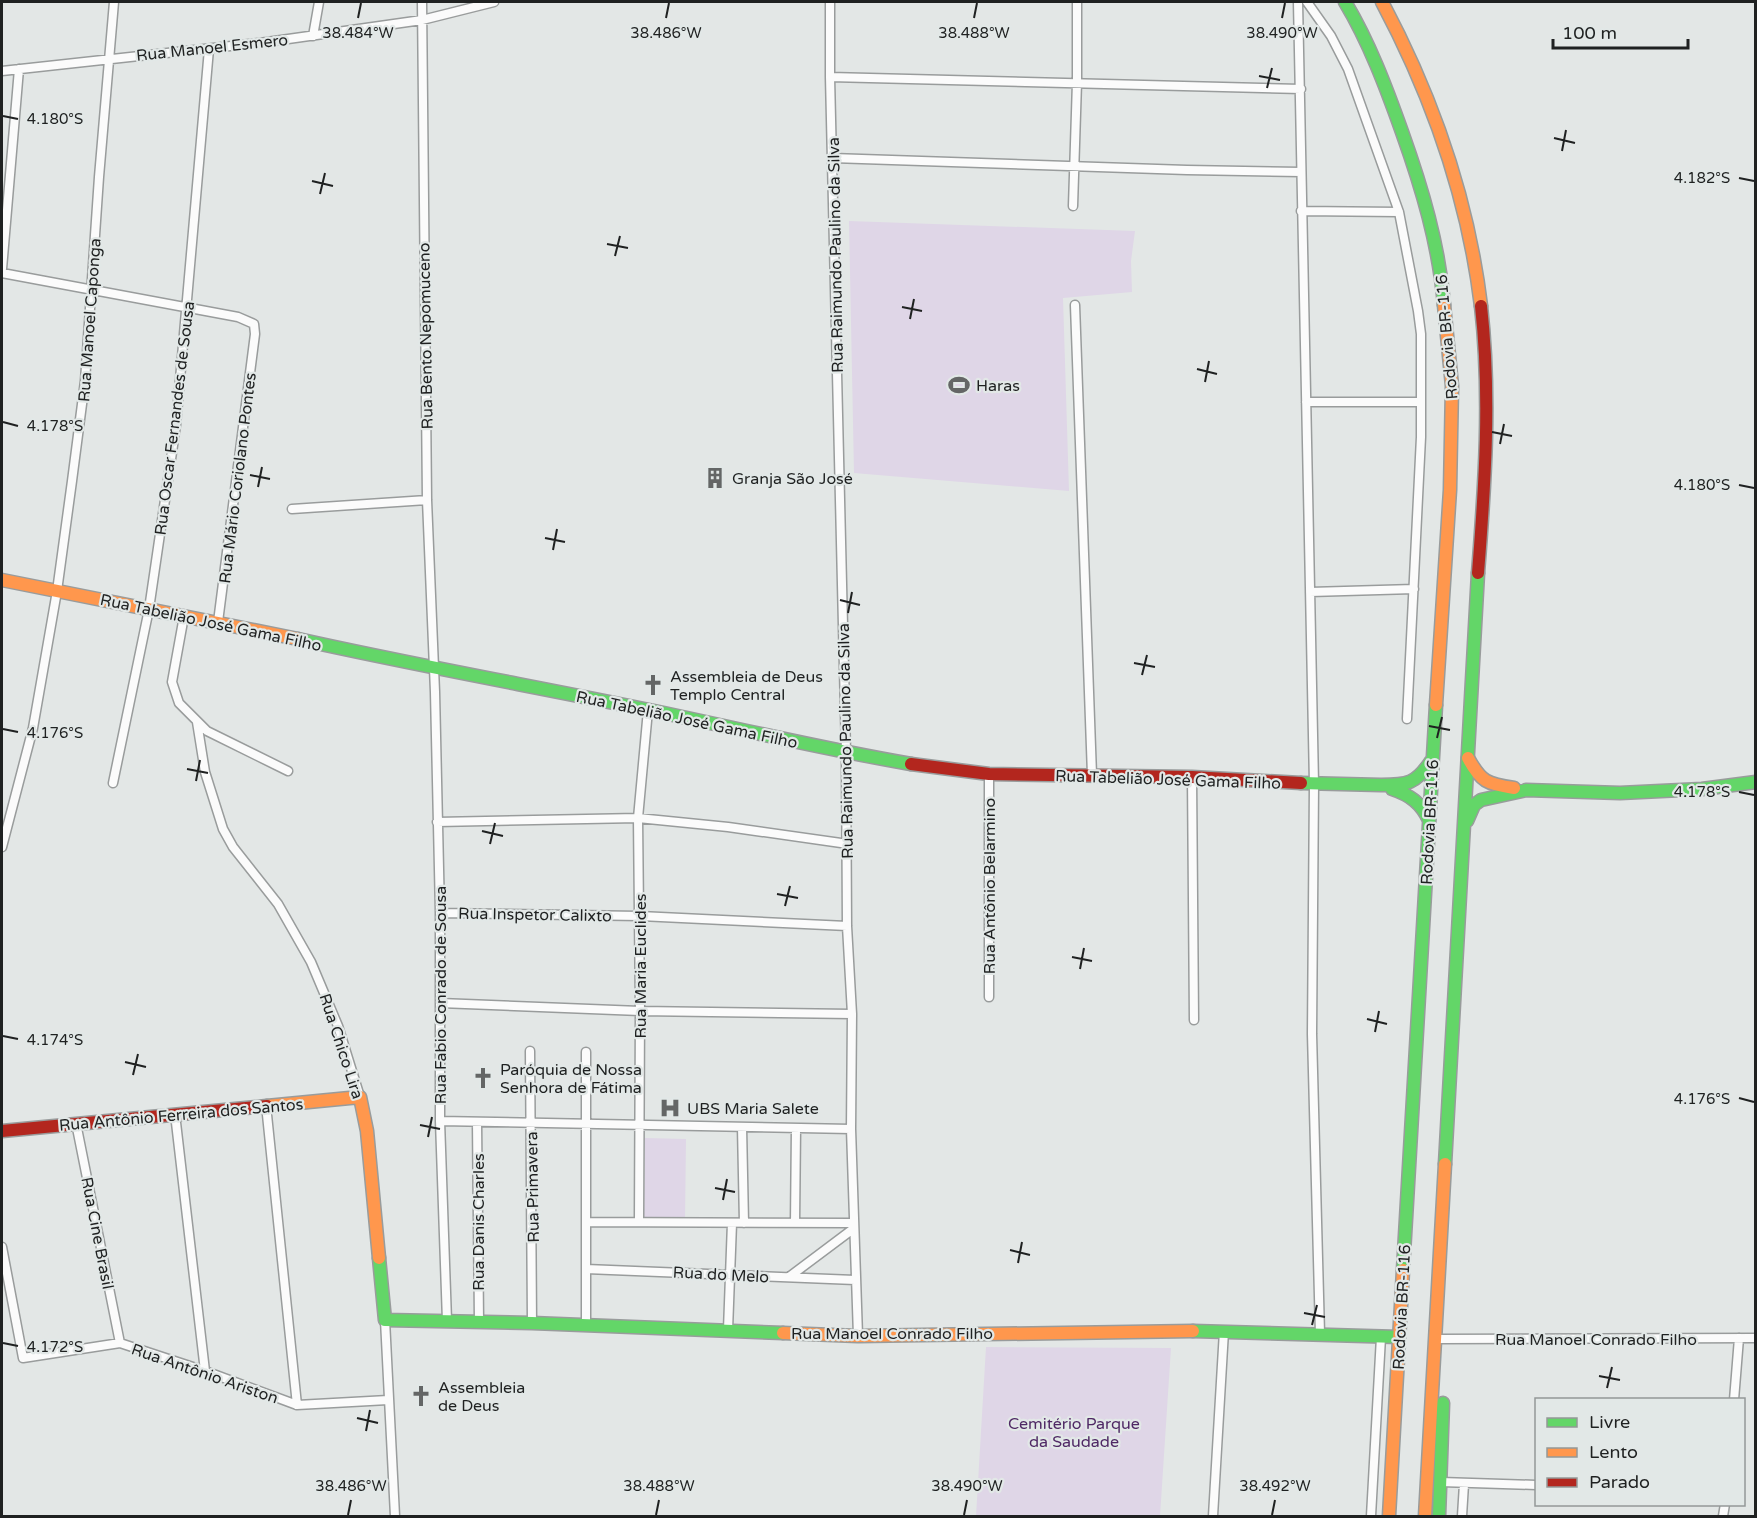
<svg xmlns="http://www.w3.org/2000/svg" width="1757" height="1518" viewBox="0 0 1757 1518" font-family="'Varela Round',sans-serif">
  <rect width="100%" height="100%" fill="#e3e7e6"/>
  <path fill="#dfd6e7" d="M849 221 1135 231 1131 261 1132 292 1063 298 1069 491 854 473Z
    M645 1138 686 1139 685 1220H644Z
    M986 1347 1171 1348 1160 1516H976Z"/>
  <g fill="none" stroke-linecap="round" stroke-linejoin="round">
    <defs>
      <path id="street" d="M422 2 427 500 435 692 440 913V1121L447 1321
        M830 2V77L846 753 847 926 852 1014 851 1129 858 1336
        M1298 2 1314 784 1312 1034 1320 1334
        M1307 2 1331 36 1348 69 1399 212 1418 311 1421 334V437L1407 719
        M313 36 319 2
        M2 71 267 42 422 20 494 2
        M830 77 1301 89
        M832 158 1187 170 1301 172
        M1073 206 1077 82V2
        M1301 211 1399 212
        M2 269 19 69
        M2 273 238 317 254 324 255 334 218 622
        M1075 305 1092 775
        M1306 402H1421
        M292 509 427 500
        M1310 592 1414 589
        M184 616 172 682 179 703 207 731 288 771
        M197 722 205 772 223 829 233 847 278 904 311 962 338 1026 360 1097
        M989 774V997
        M1192 777 1194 1020
        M113 783 149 609 176 425 209 49
        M437 822 638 818 728 827 848 844
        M2 847 33 728 57 591 72 481 85 381 99 177 114 2
        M440 913 640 916 847 926
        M440 1003 640 1011 852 1014
        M530 1051 532 1323
        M586 1052V1325
        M266 1105 297 1405
        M175 1114 205 1371
        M440 1121 851 1129
        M477 1122 479 1322
        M76 1123 120 1343
        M742 1127 744 1223
        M587 1222 853 1223
        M639 1222 640 1011 638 818 648 710
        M795 1223 796 1128
        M2 1247 23 1358 120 1343 205 1371 297 1405 388 1400
        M586 1269 855 1280
        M789 1277 853 1229
        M385 1320 395 1516
        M728 1330 732 1223
        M1437 1339 1756 1338
        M1734 1400 1739 1338
        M1441 1482 1536 1485
        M1213 1516 1224 1331
        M1371 1516 1381 1337
        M1462 1516 1464 1484
        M1723 1516 1725 1504"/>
      <path id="fast" d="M1345 2C1369 42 1386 87 1402 132 1422 188 1439 245 1444 305
        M298 639C414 665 532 686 649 710 736 728 823 749 911 764
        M1301 783 1381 785
        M1381 785C1407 785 1416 784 1431 761
        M1392 789C1410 795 1421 803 1429 820
        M1526 790 1620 793 1702 789 1756 782
        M1467 821 1474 805 1481 800 1526 790
        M1445 1164 1478 573
        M379 1258 385 1320 532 1323 783 1333
        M1403 1270 1436 705
        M1193 1331 1399 1337
        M1439 1516 1443 1403"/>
      <path id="slow" d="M1382 2C1433 98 1468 198 1481 306
        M2 580 298 639
        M1436 705 1450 490 1452 386 1444 305
        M1468 758C1481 782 1487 784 1514 788
        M267 1106 360 1097 367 1131 379 1258
        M783 1333 858 1336 1193 1331
        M1389 1516 1403 1270
        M1425 1516 1445 1164"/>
      <path id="jam" d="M1478 573C1485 484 1491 395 1481 306
        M911 764 989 774 1192 777 1301 783
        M2 1131 267 1106"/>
    </defs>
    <use href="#street" stroke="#999c9c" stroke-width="11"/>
    <use href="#fast" stroke="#999c9c" stroke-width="15"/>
    <use href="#slow" stroke="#999c9c" stroke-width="15"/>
    <use href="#jam" stroke="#999c9c" stroke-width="15"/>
    <use href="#street" stroke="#fbfbfb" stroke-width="8"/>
    <use href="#fast" stroke="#63d668" stroke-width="12"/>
    <use href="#slow" stroke="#ff974d" stroke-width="12"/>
    <use href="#jam" stroke="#b3261e" stroke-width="12"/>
  </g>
  <path fill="none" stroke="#1f2121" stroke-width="2" d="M358 18 361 3M666 18 669 3M974 18 977 3M1282 18 1285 3M1259 76 1280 80M1267 88 1272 68M3 116 18 119M1554 138 1575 143M1562 151 1566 130M1739 178 1754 181M312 181 333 186M320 194 325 173M607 244 628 248M615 256 620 236M902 307 922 311M910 319 914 299M1197 369 1217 374M1205 382 1209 361M3 422 18 426M1492 432 1512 436M1500 444 1504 424M250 475 270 479M1739 485 1754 488M258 487 262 467M545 538 565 542M553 550 557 529M840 600 860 605M848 613 852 592M1134 663 1155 667M1142 675 1147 655M1429 726 1450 730M3 729 18 732M1437 738 1442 717M187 769 208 773M196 781 200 760M1739 792 1754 795M482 831 503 836M490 844 495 823M777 894 798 898M785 906 790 886M1072 957 1092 961M1080 969 1084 948M1367 1019 1387 1024M1375 1032 1379 1011M3 1036 18 1039M125 1062 146 1067M133 1075 138 1054M1739 1098 1754 1102M420 1125 440 1129M428 1137 432 1117M715 1188 735 1192M723 1200 727 1179M1010 1250 1030 1255M1018 1263 1022 1242M1304 1313 1325 1317M1312 1325 1317 1305M3 1343 18 1346M1599 1376 1620 1380M1607 1388 1612 1367M357 1418 378 1423M366 1431 370 1410M348 1515 351 1500M656 1515 659 1500M964 1515 967 1500M1272 1515 1275 1500"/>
  <defs>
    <symbol id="stadium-bare" viewBox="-9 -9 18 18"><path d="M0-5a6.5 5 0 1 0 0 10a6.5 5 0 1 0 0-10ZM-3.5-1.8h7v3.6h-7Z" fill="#646666" stroke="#e2e8e7" stroke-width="2.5" paint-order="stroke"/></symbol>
    <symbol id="building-bare" viewBox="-9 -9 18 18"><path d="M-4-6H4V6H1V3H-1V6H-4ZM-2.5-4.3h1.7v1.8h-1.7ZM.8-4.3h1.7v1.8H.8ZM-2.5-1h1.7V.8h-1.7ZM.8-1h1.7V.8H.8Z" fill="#646666" stroke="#e2e8e7" stroke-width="2.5" paint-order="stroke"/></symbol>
    <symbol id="church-bare" viewBox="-9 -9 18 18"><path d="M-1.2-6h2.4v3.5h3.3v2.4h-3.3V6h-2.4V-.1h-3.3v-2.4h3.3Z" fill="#646666" stroke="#e2e8e7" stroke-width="2.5" paint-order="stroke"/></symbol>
    <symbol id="hospital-bare" viewBox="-9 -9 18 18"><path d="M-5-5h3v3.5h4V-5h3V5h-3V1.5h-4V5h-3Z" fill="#646666" stroke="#e2e8e7" stroke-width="2.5" paint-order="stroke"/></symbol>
  </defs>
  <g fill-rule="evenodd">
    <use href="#stadium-bare" x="944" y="370" width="30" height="30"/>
    <use href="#building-bare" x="700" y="463" width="30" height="30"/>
    <use href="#church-bare" x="638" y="670" width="30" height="30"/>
    <use href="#church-bare" x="468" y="1063" width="30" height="30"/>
    <use href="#hospital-bare" x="655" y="1093" width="30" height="30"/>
    <use href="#church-bare" x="406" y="1381" width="30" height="30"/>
  </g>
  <g text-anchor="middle" stroke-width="4.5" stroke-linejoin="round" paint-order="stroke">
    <g font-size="16" fill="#1f2121" stroke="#e2e8e7">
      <text transform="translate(212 47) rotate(-6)" y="6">Rua Manoel Esmero</text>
      <text transform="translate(835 255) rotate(-91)" y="6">Rua Raimundo Paulino da Silva</text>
      <text transform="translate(89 320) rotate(-86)" y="6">Rua Manoel Caponga</text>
      <text transform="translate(425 336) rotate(-91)" y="6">Rua Bento Nepomuceno</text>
      <text transform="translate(1446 337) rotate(-95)" y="6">Rodovia BR-116</text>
      <text transform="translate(174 418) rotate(-83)" y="6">Rua Oscar Fernandes de Sousa</text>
      <text transform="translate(237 478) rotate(-83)" y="6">Rua Mário Coriolano Pontes</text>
      <text transform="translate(211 622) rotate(12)" y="6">Rua Tabelião José Gama Filho</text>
      <text transform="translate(687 719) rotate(12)" y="6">Rua Tabelião José Gama Filho</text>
      <text transform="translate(845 741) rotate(-91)" y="6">Rua Raimundo Paulino da Silva</text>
      <text transform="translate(1168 779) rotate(2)" y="6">Rua Tabelião José Gama Filho</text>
      <text transform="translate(1429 822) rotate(-87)" y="6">Rodovia BR-116</text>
      <text transform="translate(989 886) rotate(-90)" y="6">Rua Antônio Belarmino</text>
      <text transform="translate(535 914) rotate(1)" y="6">Rua Inspetor Calixto</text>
      <text transform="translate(640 966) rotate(-90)" y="6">Rua Maria Euclides</text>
      <text transform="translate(440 995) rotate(-90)" y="6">Rua Fabio Conrado de Sousa</text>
      <text transform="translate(342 1046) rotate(72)" y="6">Rua Chico Lira</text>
      <text transform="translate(181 1114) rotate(-5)" y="6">Rua Antônio Ferreira dos Santos</text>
      <text transform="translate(532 1187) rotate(-91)" y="6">Rua Primavera</text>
      <text transform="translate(478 1222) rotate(-90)" y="6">Rua Danis Charles</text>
      <text transform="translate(98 1233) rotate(79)" y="6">Rua Cine Brasil</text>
      <text transform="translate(721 1274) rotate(3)" y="6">Rua do Melo</text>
      <text transform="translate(1401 1307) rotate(-87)" y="6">Rodovia BR-116</text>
      <text x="892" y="1339">Rua Manoel Conrado Filho</text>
      <text x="1596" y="1345">Rua Manoel Conrado Filho</text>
      <text transform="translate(205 1373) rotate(19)" y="6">Rua Antônio Ariston</text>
    </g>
    <g font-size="16" fill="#1f2121" stroke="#e2e8e7" text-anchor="start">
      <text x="976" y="391">Haras</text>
      <text x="732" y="484">Granja São José</text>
      <text x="670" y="682">Assembleia de Deus<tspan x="670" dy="18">Templo Central</tspan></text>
      <text x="500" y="1075">Paróquia de Nossa<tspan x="500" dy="18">Senhora de Fátima</tspan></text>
      <text x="687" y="1114">UBS Maria Salete</text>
      <text x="438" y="1393">Assembleia<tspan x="438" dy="18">de Deus</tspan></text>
    </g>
    <g font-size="16" fill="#4f2965" stroke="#e2e8e7">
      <text x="1074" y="1429">Cemitério Parque<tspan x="1074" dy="18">da Saudade</tspan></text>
    </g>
  </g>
  <g font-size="15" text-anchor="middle" fill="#1f2121" stroke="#e2e8e7" stroke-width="4.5" stroke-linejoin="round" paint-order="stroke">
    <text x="358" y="38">38.484°W</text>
    <text x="666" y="38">38.486°W</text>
    <text x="974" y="38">38.488°W</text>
    <text x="1282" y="38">38.490°W</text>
    <text x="55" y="124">4.180°S</text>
    <text x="1702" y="183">4.182°S</text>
    <text x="55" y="431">4.178°S</text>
    <text x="1702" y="490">4.180°S</text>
    <text x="55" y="738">4.176°S</text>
    <text x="1702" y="797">4.178°S</text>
    <text x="55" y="1045">4.174°S</text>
    <text x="1702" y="1104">4.176°S</text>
    <text x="55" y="1352">4.172°S</text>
    <text x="351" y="1491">38.486°W</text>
    <text x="659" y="1491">38.488°W</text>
    <text x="967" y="1491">38.490°W</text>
    <text x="1275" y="1491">38.492°W</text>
  </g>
  <rect width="1757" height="1518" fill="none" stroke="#1f2121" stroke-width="6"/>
  <rect x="1535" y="1398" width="210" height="108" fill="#e2e8e7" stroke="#949898" stroke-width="1.5"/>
  <rect x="1547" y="1418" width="30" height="9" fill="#63d668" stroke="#949898" stroke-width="1.5"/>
  <text x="1589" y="1428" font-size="18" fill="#1f2121">Livre</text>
  <rect x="1547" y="1448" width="30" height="9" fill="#ff974d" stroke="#949898" stroke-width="1.5"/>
  <text x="1589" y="1458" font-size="18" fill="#1f2121">Lento</text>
  <rect x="1547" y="1478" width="30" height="9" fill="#b3261e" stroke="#949898" stroke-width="1.5"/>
  <text x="1589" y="1488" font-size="18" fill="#1f2121">Parado</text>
  <path d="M1553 39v9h135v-9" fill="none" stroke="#1f2121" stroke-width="3"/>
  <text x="1562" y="39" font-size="18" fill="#1f2121" stroke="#e2e8e7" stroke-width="4.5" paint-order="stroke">100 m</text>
</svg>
